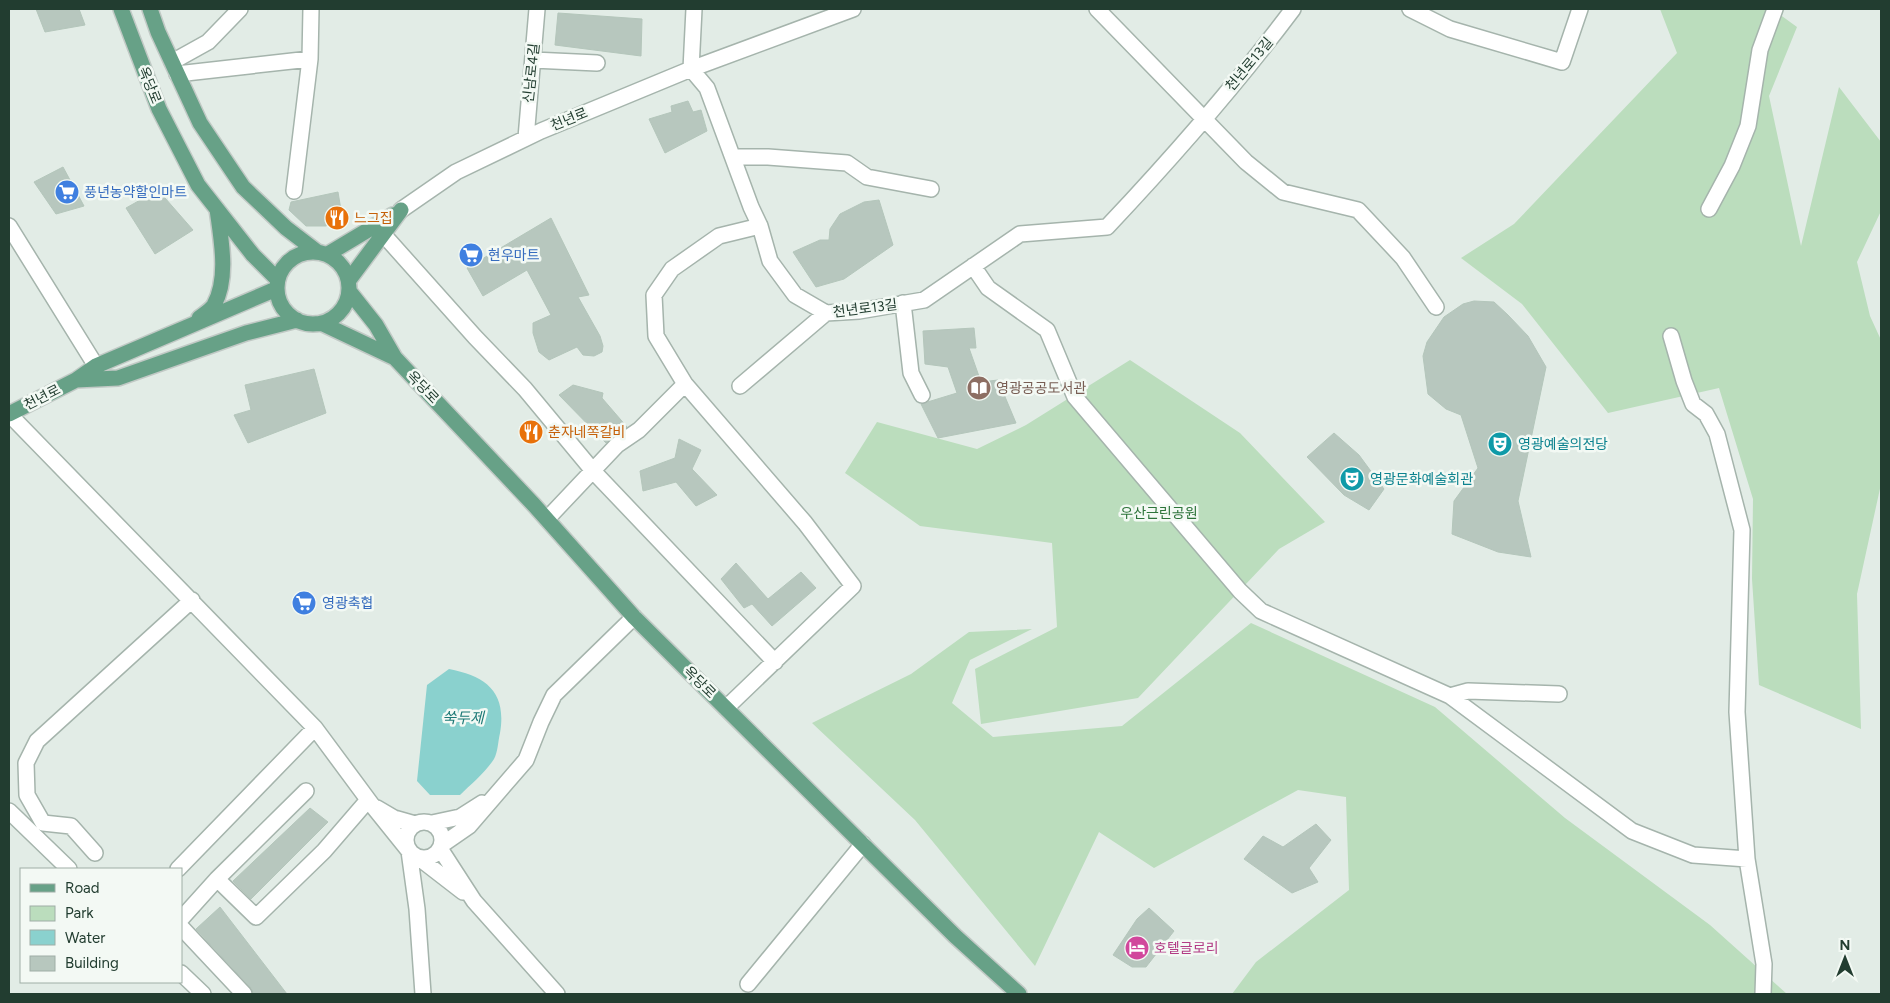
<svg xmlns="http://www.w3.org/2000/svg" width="1890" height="1003" viewBox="0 0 1890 1003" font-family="Figtree,'Noto Sans KR',sans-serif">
  <rect width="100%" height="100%" fill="#e2ece6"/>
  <path fill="#bbddbd" d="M1660 9H1772L1797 27 1769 96 1801 246 1839 87 1881 142V211L1857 262 1870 316 1881 340V484L1857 594 1861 729 1759 685 1752 579 1753 499 1719 388 1608 413 1522 304 1461 258 1514 224 1677 53Z
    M1130 360 1240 433 1325 522 1279 549 1138 698 981 724 975 669 1057 627 1052 543 920 526 845 473 877 422 977 449 1026 425Z
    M1251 623 1435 707 1565 818 1710 925 1787 994H1232L1256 962 1349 890 1346 797 1298 790 1154 868 1099 832 1035 966 915 820 812 723 911 674 969 632 1032 629 970 660 952 703 993 737 1122 726Z"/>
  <path fill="#8ad1ce" d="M449 669C486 676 507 692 500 733 498 741 498 752 494 759 485 773 471 784 460 795H430L417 781 427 685Z"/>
  <path fill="#b7c7be" stroke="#b4c6bb" d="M36 9H79L85 25 45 32Z
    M558 13 642 19 641 56 555 45Z
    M688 101 693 112 701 110 707 131 665 153 649 119 672 112 671 106Z
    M63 167 84 206 56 214 34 182Z
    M158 190 193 230 155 254 126 208Z
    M338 192 342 216 326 226H306L289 210 291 202Z
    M879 200 893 245 844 279 816 287 793 252 820 240H829L830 229 840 214 864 202Z
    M551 218 589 295 578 297 600 336 603 346 602 352 594 356 583 355 577 347 549 360 539 352 533 333V323L551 315 527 270 483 296 467 268Z
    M1474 301 1494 302 1508 315 1528 336 1546 367 1518 501 1531 557 1498 552 1452 534 1454 501 1478 468 1461 415 1446 409 1428 394 1423 356 1427 342 1444 317 1463 304Z
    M974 328 976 348H969L981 382 998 380 1016 423 938 438 921 404 957 393 948 367 925 364 923 331Z
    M314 369 326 413 248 443 234 415 251 410 245 385Z
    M573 385 603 393 602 398 627 427 606 443 559 395Z
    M1334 433 1359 455 1384 489 1369 510 1344 495 1307 457Z
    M679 439 701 450 692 469 717 495 696 506 676 482 643 491 640 471 675 458Z
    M736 563 768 599 801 572 816 588 772 626 752 604 744 608 721 579Z
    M310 808 328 822 251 899 233 881Z
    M1316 824 1331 840 1309 868 1318 882 1292 893 1244 859 1263 836 1283 847Z
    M220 907 287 994H254L251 988 196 929Z
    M1149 908 1174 931 1146 967H1132L1113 955 1137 919Z"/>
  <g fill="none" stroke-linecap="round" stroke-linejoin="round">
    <defs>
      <path id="minor" d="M853 9 691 69 707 88 751 207 760 226 770 261 795 295 826 313 859 311 924 300 1020 234 1107 227C1173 157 1236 85 1293 9
        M1097 9 1246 162 1283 192 1358 210 1403 258 1436 307
        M1410 9 1450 29 1562 62 1580 9
        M533 60 597 63
        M172 62 208 42 240 9
        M177 74 310 59
        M526 138 537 9
        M733 157H768L847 163 867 177 931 189
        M294 191 310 59 311 9
        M1709 209 1732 166 1748 126 1760 50 1775 9
        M401 210 456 172 541 131 691 69 694 9
        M9 226 96 366
        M383 234 475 337 525 389 594 472 775 662
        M973 266 988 288 1047 330 1075 397 1240 591 1261 611 1450 696 1632 831 1693 855 1747 859
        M903 303 911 373 922 395
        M1671 336 1684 381 1693 404 1706 414 1717 434 1742 530 1737 712 1747 859 1764 964 1763 994
        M740 386 826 313
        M9 414 315 728 372 805 409 851 417 909 423 994
        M547 519 617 445 639 430 685 384
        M1450 696 1468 691 1559 694
        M726 708 853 586 805 523 685 384 656 336 654 295 672 269 719 236 760 226
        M377 808 394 818 415 824
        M9 811 69 869
        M406 840a18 18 0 1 1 36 0a18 18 0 1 1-36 0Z
        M432 823 460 817 482 803
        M443 844 469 826 526 760 541 722 554 695 634 617
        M441 850 474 901 557 994
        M95 853 71 826 43 823 27 795 26 763 37 741 192 600
        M419 858 463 892
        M178 869 315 728
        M217 879 256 917 324 851 368 800
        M181 919 217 879 306 791
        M181 927 244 994
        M181 973 203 994
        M748 984 863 844"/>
      <path id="major" d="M121 9 159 109 198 185 253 255 277 279
        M150 9 158 32 200 123 243 187 286 228 316 251
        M277 288a36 36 0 1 1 72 0a36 36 0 1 1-72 0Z
        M328 254 393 215
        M349 280 401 210
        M349 291 376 325 395 358 534 505 634 617 955 936 1019 994
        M199 318C204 314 211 310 214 305 229 278 221 239 217 209
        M321 323 395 358
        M76 380 118 378 246 333 297 320
        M9 414 76 380 96 366 276 289"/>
    </defs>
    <use href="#minor" stroke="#a5b4ac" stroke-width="18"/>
    <use href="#major" stroke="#c1c9c5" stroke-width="18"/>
    <use href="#minor" stroke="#fff" stroke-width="15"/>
    <use href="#major" stroke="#67a187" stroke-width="15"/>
  </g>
  <defs>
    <symbol id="supermarket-disc" viewBox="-11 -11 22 22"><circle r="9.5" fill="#3f7fe0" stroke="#f3f9f4"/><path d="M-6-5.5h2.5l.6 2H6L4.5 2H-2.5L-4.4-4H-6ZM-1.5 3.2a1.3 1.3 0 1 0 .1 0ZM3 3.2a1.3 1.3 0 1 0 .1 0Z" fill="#fff"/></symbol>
    <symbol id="restaurant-disc" viewBox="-11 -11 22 22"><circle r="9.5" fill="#e8710a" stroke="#f3f9f4"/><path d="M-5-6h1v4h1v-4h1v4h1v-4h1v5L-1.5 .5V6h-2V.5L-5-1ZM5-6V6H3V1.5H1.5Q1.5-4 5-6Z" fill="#fff"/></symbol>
    <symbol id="library-disc" viewBox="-11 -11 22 22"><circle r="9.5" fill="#8d6e63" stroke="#f3f9f4"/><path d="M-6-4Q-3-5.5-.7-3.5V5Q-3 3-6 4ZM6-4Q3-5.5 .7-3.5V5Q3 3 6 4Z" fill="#fff"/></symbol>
    <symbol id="theatre-disc" viewBox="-11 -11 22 22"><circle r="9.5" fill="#0f9aa8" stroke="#f3f9f4"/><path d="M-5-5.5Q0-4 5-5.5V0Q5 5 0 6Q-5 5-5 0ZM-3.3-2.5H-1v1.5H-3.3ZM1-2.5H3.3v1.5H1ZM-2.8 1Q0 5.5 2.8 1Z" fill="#fff"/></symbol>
    <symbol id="hotel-disc" viewBox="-11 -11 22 22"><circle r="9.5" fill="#d1479c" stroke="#f3f9f4"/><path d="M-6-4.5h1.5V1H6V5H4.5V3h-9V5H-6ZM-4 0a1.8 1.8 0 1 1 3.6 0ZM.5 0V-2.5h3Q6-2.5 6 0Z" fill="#fff"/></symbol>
  </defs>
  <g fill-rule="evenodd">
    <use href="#supermarket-disc" x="53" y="178" width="28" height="28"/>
    <use href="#restaurant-disc" x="323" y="204" width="28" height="28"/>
    <use href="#supermarket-disc" x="457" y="241" width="28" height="28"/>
    <use href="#library-disc" x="965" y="374" width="28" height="28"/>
    <use href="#restaurant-disc" x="517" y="418" width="28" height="28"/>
    <use href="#theatre-disc" x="1486" y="430" width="28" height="28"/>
    <use href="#theatre-disc" x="1338" y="465" width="28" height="28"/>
    <use href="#supermarket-disc" x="290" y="589" width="28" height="28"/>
    <use href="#hotel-disc" x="1123" y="934" width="28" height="28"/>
  </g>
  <g text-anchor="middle" stroke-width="5" stroke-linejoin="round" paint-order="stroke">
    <g font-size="14" fill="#223d30" stroke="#f3f9f4">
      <text transform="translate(1249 64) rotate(-50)" y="5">천년로13길</text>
      <text transform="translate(531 73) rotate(-84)" y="5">신남로4길</text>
      <text transform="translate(150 85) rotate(68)" y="5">옥당로</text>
      <text transform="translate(569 119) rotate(-22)" y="5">천년로</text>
      <text transform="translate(865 308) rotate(-7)" y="5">천년로13길</text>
      <text transform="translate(423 387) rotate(46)" y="5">옥당로</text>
      <text transform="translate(42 397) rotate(-27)" y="5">천년로</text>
      <text transform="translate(700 682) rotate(45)" y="5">옥당로</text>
    </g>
    <g font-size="14" fill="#366cbe" stroke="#f3f9f4" text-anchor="start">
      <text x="84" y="197">풍년농약할인마트</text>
      <text x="488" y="260">현우마트</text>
      <text x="322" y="608">영광축협</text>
    </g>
    <g font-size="14" fill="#c56008" stroke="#f3f9f4" text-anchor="start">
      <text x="354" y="223">느그집</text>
      <text x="548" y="437">춘자네쪽갈비</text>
    </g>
    <g font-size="14" fill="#785e54" stroke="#f3f9f4" text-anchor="start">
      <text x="996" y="393">영광공공도서관</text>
    </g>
    <g font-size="14" fill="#0d838f" stroke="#f3f9f4" text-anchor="start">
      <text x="1518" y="449">영광예술의전당</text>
      <text x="1370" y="484">영광문화예술회관</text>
    </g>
    <g font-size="14" fill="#2d743a" stroke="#f3f9f4">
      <text x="1159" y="518">우산근린공원</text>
    </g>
    <g font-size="14" fill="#b23c85" stroke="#f3f9f4" text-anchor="start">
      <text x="1154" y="953">호텔글로리</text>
    </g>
    <g font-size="15" font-style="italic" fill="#1d7976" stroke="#f3f9f4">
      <text x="463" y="723">쑥두제</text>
    </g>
  </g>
  <rect width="1890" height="1003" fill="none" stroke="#223d30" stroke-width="20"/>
  <rect x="20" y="868" width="162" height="115" fill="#f3f9f4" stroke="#9faea6"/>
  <rect x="30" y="884" width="25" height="8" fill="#67a187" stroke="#9faea6"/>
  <text x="65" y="893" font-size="15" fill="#223d30">Road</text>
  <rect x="30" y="906" width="25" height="15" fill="#bbddbd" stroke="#9faea6"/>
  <text x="65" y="918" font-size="15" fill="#223d30">Park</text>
  <rect x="30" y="930" width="25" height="15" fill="#8ad1ce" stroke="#9faea6"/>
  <text x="65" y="943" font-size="15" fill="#223d30">Water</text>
  <rect x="30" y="956" width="25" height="15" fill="#b7c7be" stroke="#9faea6"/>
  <text x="65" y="968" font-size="15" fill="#223d30">Building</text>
  <g transform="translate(1845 958)" stroke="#f3f9f4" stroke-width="4" paint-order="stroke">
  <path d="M0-4L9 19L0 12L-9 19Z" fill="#223d30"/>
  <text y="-8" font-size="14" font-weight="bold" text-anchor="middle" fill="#223d30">N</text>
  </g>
</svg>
